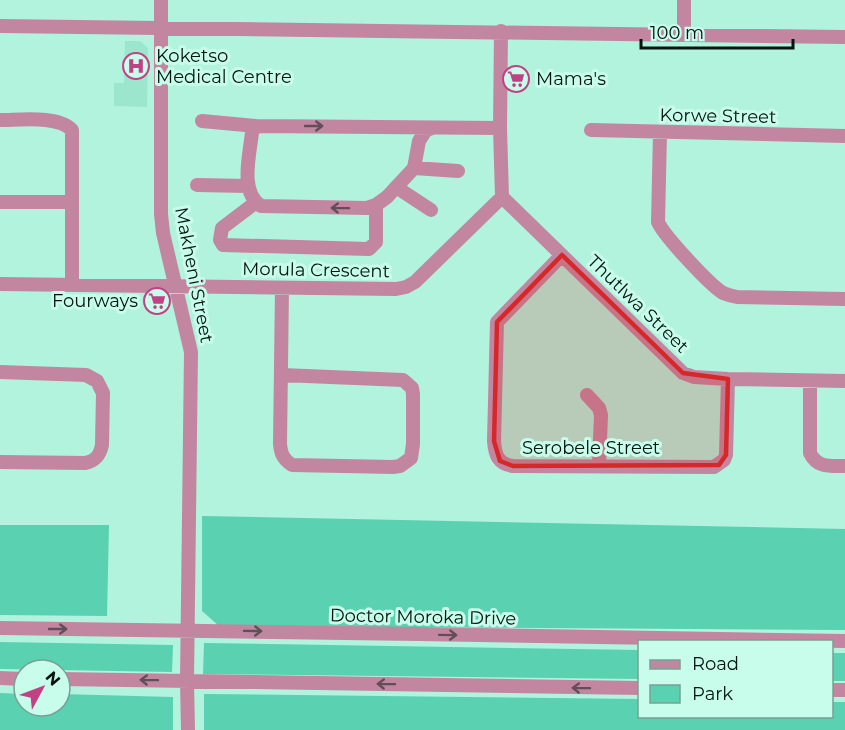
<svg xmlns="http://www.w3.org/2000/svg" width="845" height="730" viewBox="0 0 845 730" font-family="Montserrat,sans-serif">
  <rect width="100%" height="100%" fill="#b1f3dd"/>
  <path fill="#9ce6ce" d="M125 41H140L148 48 147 107 114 106V83H124Z"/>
  <path fill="#5ad1b0" d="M202 516 845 529V630L219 626 202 611Z
    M0 525H109L107 616 0 615Z
    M0 642 173 645 172 672 0 669Z
    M204 643 639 650V679L203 674Z
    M832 653H845V681H832Z
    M0 693 24 694V706H60V694L173 697V730H0Z
    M204 694 639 699 640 716H832V702H845V730H204Z"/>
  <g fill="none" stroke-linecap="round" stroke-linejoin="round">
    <path stroke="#c386a0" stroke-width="14" d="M161 0V214L163 233 191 352 187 681 188 730
      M0 26 845 37
      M684 35V0
      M0 120C20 120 58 115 72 130V285
      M202 121 256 126 500 128
      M256 126 252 132C250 154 239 192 261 206L367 208 376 205 387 197 414 168 419 141 426 130 432 128
      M591 130 845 136
      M660 133 658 222C664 236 710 285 723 293 728 295 732 296 737 297L845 299
      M414 168 458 171
      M197 185 248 186
      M396 187 431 210
      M502 197 683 373 694 377 728 379 845 381
      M0 202H71
      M255 203 222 228 220 240 223 245 369 249 376 242V205
      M562 255 497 322 494 441C495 455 498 464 513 466L714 467 724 460 726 455 728 379
      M0 284 396 289 406 287 415 282 502 197 500 128 501 31
      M0 372 86 375 97 381 103 393 102 445C100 455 96 461 85 463L0 462
      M282 375 403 380 412 388 413 394V444L411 458 400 466 393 467 292 465C283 459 281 454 280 444L282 288
      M810 381V453C817 468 830 466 845 466
      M587 395 599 408 601 415 599 465
      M0 628C282 630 563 638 845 641
      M0 678 24 679
      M60 679 640 688
      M832 690H845"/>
  </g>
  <defs><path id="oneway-shaft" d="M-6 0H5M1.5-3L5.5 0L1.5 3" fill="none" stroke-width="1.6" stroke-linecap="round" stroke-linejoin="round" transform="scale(1.5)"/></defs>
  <g stroke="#624e57">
    <use href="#oneway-shaft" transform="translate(314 126)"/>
    <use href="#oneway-shaft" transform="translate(340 208) rotate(-179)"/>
    <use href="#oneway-shaft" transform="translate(58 629)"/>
    <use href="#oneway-shaft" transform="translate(253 631) rotate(1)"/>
    <use href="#oneway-shaft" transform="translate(448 635) rotate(1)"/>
    <use href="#oneway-shaft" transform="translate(149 680) rotate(-179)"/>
    <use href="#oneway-shaft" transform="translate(386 684) rotate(-179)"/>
    <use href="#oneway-shaft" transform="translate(581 688) rotate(-179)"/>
  </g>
  <path fill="#d62828" fill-opacity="0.2" stroke="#d62828" stroke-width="4.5" stroke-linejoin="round" d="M562 255 683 373 728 379 726 455 719 465 513 466 500 461 494 441 497 322Z"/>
  <defs>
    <symbol id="hospital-ring" viewBox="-11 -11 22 22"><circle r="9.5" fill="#c9fdeb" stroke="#c44084" stroke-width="1.5"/><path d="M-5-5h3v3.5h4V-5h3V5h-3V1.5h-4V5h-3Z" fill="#c44084"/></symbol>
    <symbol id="supermarket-ring" viewBox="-11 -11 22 22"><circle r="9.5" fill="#c9fdeb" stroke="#c44084" stroke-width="1.5"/><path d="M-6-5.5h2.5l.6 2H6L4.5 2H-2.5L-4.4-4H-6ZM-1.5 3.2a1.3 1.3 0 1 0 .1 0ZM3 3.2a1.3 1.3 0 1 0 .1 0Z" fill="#c44084"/></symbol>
  </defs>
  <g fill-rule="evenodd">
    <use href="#hospital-ring" x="121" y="51" width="30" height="30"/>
    <use href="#supermarket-ring" x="501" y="64" width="30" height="30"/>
    <use href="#supermarket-ring" x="142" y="286" width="30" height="30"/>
  </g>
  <g text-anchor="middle" stroke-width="6" stroke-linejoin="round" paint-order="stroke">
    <g font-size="18" fill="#00150e" stroke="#c9fdeb" text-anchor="start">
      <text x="156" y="62">Koketso<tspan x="156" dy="21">Medical Centre</tspan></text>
      <text x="536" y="85">Mama's</text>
      <text x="138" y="307" text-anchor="end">Fourways</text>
    </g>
    <g font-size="18" fill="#00150e" stroke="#c9fdeb">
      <text transform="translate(718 116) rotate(1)" y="6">Korwe Street</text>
      <text transform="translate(316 270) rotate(1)" y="6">Morula Crescent</text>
      <text transform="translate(194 275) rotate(79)" y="6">Makheni Street</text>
      <text transform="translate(638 304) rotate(44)" y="6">Thutlwa Street</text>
      <text x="591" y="454">Serobele Street</text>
      <text transform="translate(423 617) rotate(1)" y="6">Doctor Moroka Drive</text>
    </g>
  </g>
  <rect x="638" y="640" width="195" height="78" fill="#c9fdeb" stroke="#79a093" stroke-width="1.5"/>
  <rect x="650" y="660" width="30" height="9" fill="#c386a0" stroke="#79a093" stroke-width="1.5"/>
  <text x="692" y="670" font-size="18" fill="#00150e">Road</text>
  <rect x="650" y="685" width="30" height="18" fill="#5ad1b0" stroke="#79a093" stroke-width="1.5"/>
  <text x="692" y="700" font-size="18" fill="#00150e">Park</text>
  <g transform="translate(42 688) rotate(49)"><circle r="28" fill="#c9fdeb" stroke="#79a093" stroke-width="1.5"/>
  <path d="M0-4.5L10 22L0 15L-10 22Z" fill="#c44084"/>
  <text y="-9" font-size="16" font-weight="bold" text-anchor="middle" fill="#00150e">N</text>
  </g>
  <path d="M641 39v9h152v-9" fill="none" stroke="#00150e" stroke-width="3"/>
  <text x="650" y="39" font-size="18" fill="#00150e" stroke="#c9fdeb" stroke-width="4.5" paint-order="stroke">100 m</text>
</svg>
